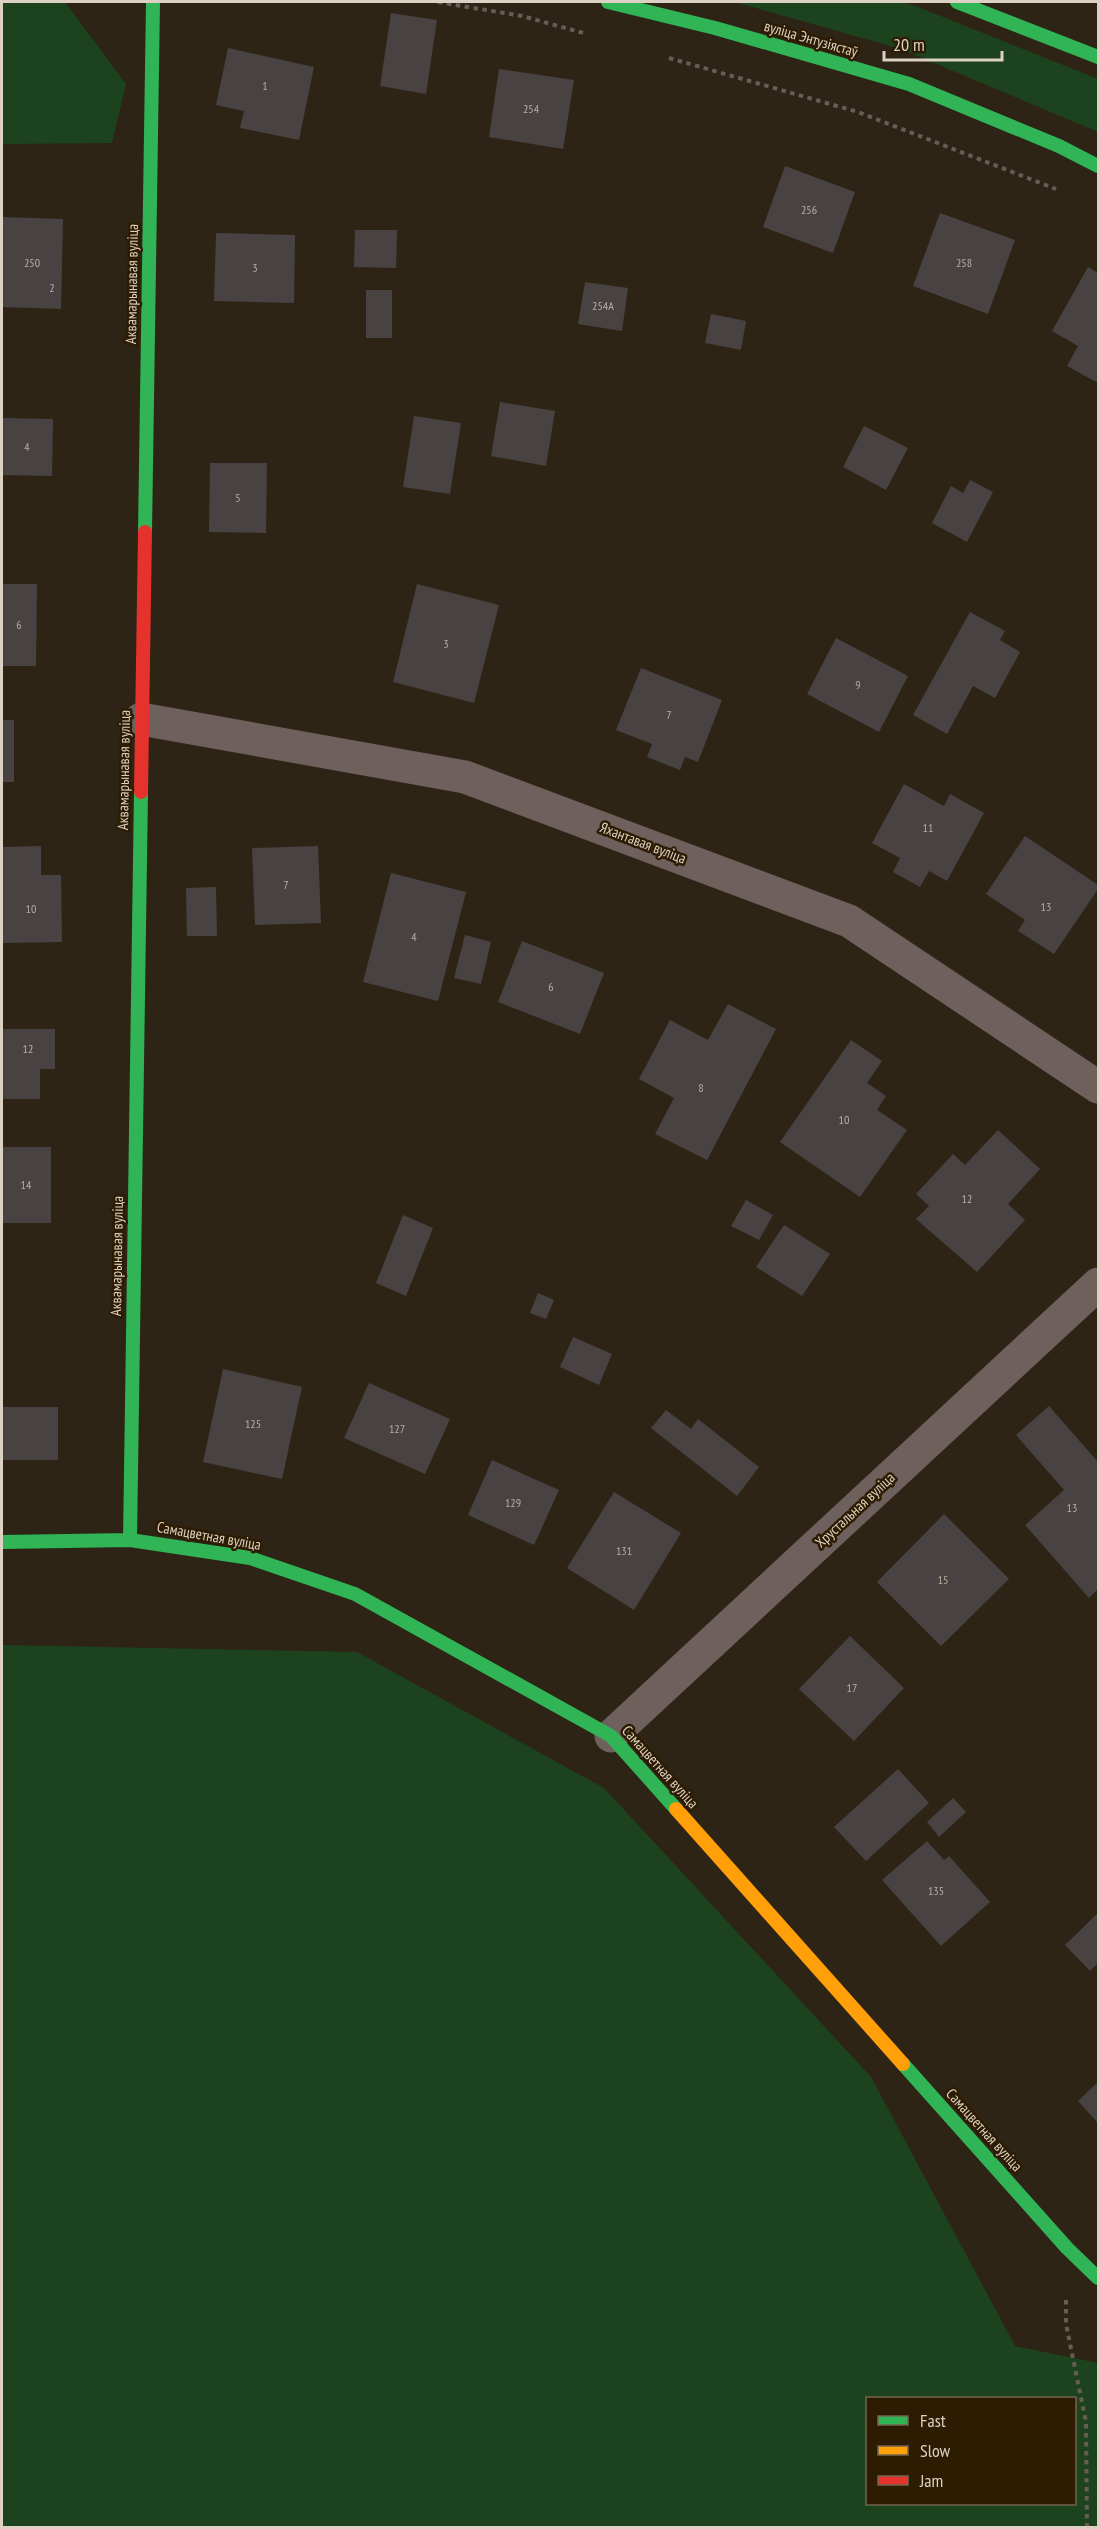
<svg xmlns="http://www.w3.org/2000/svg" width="1100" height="2529" viewBox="0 0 1100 2529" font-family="'PT Sans Narrow',sans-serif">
  <rect width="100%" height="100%" fill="#2e2416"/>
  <path fill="#1d431e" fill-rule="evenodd" d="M2 2H65L126 84 112 143 2 144Z
    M735 2H901L913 5 1098 79V132L901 49Z
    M2 1645 357 1652 604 1788 871 2077 1015 2346 1098 2363V2527H2ZM868 2398H1074V2504H868Z"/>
  <path fill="#484242" d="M391 13 437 20 426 94 380 86Z
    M228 48 314 67 299 140 240 128 244 111 216 105Z
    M499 69 574 80 563 149 489 137Z
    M785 166 855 192 833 253 763 227Z
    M940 213 1015 240 988 314 913 286Z
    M2 217 63 219 61 309 2 307Z
    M355 230H397L396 268 354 267Z
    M216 233 295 235 294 303 214 301Z
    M1088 267 1098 273V383L1067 366 1078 346 1052 331Z
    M585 282 628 288 622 331 578 324Z
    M366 290H392V338H366Z
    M711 314 746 321 741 350 705 343Z
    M500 402 555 411 546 466 491 456Z
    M414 416 461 423 450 494 403 487Z
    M2 418 53 419 52 476 2 475Z
    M864 426 908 448 886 490 843 467Z
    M210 463H267L266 533 209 532Z
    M970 480 993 492 967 542 932 523 951 486 963 493Z
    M2 584H37L36 666H2Z
    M417 584 499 605 474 703 393 682Z
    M970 612 1005 631 1000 640 1020 652 995 698 973 686 947 734 913 715Z
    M836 638 908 676 879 732 807 694Z
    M641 668 722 700 698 762 685 757 680 770 647 757 652 744 616 730Z
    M2 720H14V782H2Z
    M904 784 944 806 950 794 984 813 947 881 929 871 920 887 893 872 900 858 872 843Z
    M1025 836 1098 885V889L1054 954 1018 931 1025 920 986 894Z
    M41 846V875H61L62 942 2 943V847Z
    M318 846 321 923 255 925 252 848Z
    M391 873 466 892 438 1001 363 982Z
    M216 887 217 936H187L186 888Z
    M465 935 491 942 481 984 454 978Z
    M522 941 604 973 580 1034 498 1002Z
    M728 1004 776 1029 707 1160 655 1134 674 1098 639 1079 670 1020 708 1040Z
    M2 1029H55V1069H40V1099H2Z
    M851 1040 882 1061 867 1083 886 1096 877 1110 907 1130 860 1197 780 1142Z
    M998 1130 1040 1169 1008 1204 1025 1220 977 1272 916 1219 929 1206 916 1194 953 1154 965 1165Z
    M2 1147H51V1223H2Z
    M746 1200 773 1215 759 1240 731 1226Z
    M403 1215 433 1228 406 1296 376 1283Z
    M784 1225 830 1254 802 1296 756 1267Z
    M538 1293 554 1300 546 1319 530 1313Z
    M573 1337 612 1354 599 1385 560 1367Z
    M223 1369 302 1387 282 1479 203 1462Z
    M369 1383 450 1419 425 1474 344 1438Z
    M1049 1406 1098 1462V1589L1089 1598 1025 1525 1064 1490 1016 1435Z
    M2 1407H58V1460H2Z
    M666 1410 691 1429 698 1419 759 1467 737 1496 651 1428Z
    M492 1460 559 1490 534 1545 468 1515Z
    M614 1492 681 1533 634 1610 567 1568Z
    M944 1514 1009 1579 941 1646 877 1582Z
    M850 1636 904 1688 854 1741 799 1689Z
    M898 1769 929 1803 866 1861 834 1827Z
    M953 1798 966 1812 939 1837 927 1822Z
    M927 1841 944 1860 949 1856 990 1902 941 1946 882 1880Z
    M1098 1913V1963L1090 1971 1065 1945Z
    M1098 2082V2123L1078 2101Z"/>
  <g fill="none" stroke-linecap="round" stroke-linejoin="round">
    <path stroke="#675c56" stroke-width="4" stroke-dasharray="4.5 4.5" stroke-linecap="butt" d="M438 2 522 16 587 34
      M669 58 858 112 1056 189
      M1066 2300V2324L1086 2422 1087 2528"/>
    <path stroke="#6e605d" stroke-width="33" d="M141 719 465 777 849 921 1098 1087
      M611 1736 1098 1284"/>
    <path stroke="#30b455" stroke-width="14" d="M608 2 715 28 909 84 1059 146 1098 166
      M957 2 1098 57
      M145 532 153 2
      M130 1540 141 792
      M2 1542 130 1540 250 1558 355 1594 611 1736 676 1809
      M903 2064 1067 2248 1098 2278"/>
    <path stroke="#ff9f0a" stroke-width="14" d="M676 1809 903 2064"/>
    <path stroke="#e5322d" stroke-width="14" d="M141 792 145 532"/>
  </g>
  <g text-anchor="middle" stroke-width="5" stroke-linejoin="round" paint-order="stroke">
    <g font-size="12" fill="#b7ada2">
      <text x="265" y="90">1</text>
      <text x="531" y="113">254</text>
      <text x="809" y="214">256</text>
      <text x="32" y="267">250</text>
      <text x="964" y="267">258</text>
      <text x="255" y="272">3</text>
      <text x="52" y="292">2</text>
      <text x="603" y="310">254А</text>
      <text x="27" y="451">4</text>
      <text x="238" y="502">5</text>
      <text x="19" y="629">6</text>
      <text x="446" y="648">3</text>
      <text x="858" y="689">9</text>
      <text x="669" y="719">7</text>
      <text x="928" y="832">11</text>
      <text x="286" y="889">7</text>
      <text x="1046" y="911">13</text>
      <text x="31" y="913">10</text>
      <text x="414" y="941">4</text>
      <text x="551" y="991">6</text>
      <text x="28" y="1053">12</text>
      <text x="701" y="1092">8</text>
      <text x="844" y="1124">10</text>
      <text x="26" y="1189">14</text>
      <text x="967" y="1203">12</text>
      <text x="253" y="1428">125</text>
      <text x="397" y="1433">127</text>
      <text x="513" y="1507">129</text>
      <text x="1072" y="1512">13</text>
      <text x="624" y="1555">131</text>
      <text x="943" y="1584">15</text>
      <text x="852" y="1692">17</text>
      <text x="936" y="1895">135</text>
    </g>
    <g font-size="15" fill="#dcd1c2" stroke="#2d1c02">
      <text transform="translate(811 39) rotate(16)" y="5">вуліца Энтузіястаў</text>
      <text transform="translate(132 284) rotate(-89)" y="5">Аквамарынавая вуліца</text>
      <text transform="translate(124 770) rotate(-89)" y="5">Аквамарынавая вуліца</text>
      <text transform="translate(643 843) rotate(21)" y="5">Яхантавая вуліца</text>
      <text transform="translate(117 1256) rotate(-89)" y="5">Аквамарынавая вуліца</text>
      <text transform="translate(855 1510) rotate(-43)" y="5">Хрустальная вуліца</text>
      <text transform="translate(209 1536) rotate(10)" y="5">Самацветная вуліца</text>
      <text transform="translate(660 1767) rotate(48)" y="5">Самацветная вуліца</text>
      <text transform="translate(984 2130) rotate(48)" y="5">Самацветная вуліца</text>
    </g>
  </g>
  <rect width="1100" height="2529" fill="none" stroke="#dcd1c2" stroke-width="6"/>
  <rect x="866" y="2397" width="210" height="108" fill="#2d1c02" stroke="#73644f" stroke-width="1.5"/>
  <rect x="878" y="2416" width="30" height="9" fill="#30b455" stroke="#73644f" stroke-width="1.5"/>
  <text x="920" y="2427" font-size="18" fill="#dcd1c2">Fast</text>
  <rect x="878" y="2446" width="30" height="9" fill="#ff9f0a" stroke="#73644f" stroke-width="1.5"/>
  <text x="920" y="2457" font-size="18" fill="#dcd1c2">Slow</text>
  <rect x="878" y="2476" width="30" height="9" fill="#e5322d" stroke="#73644f" stroke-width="1.5"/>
  <text x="920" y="2487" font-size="18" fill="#dcd1c2">Jam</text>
  <path d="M884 51v9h118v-9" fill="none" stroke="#dcd1c2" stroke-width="3"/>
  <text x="893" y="51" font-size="18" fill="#dcd1c2" stroke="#2d1c02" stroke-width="4.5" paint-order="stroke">20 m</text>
</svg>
